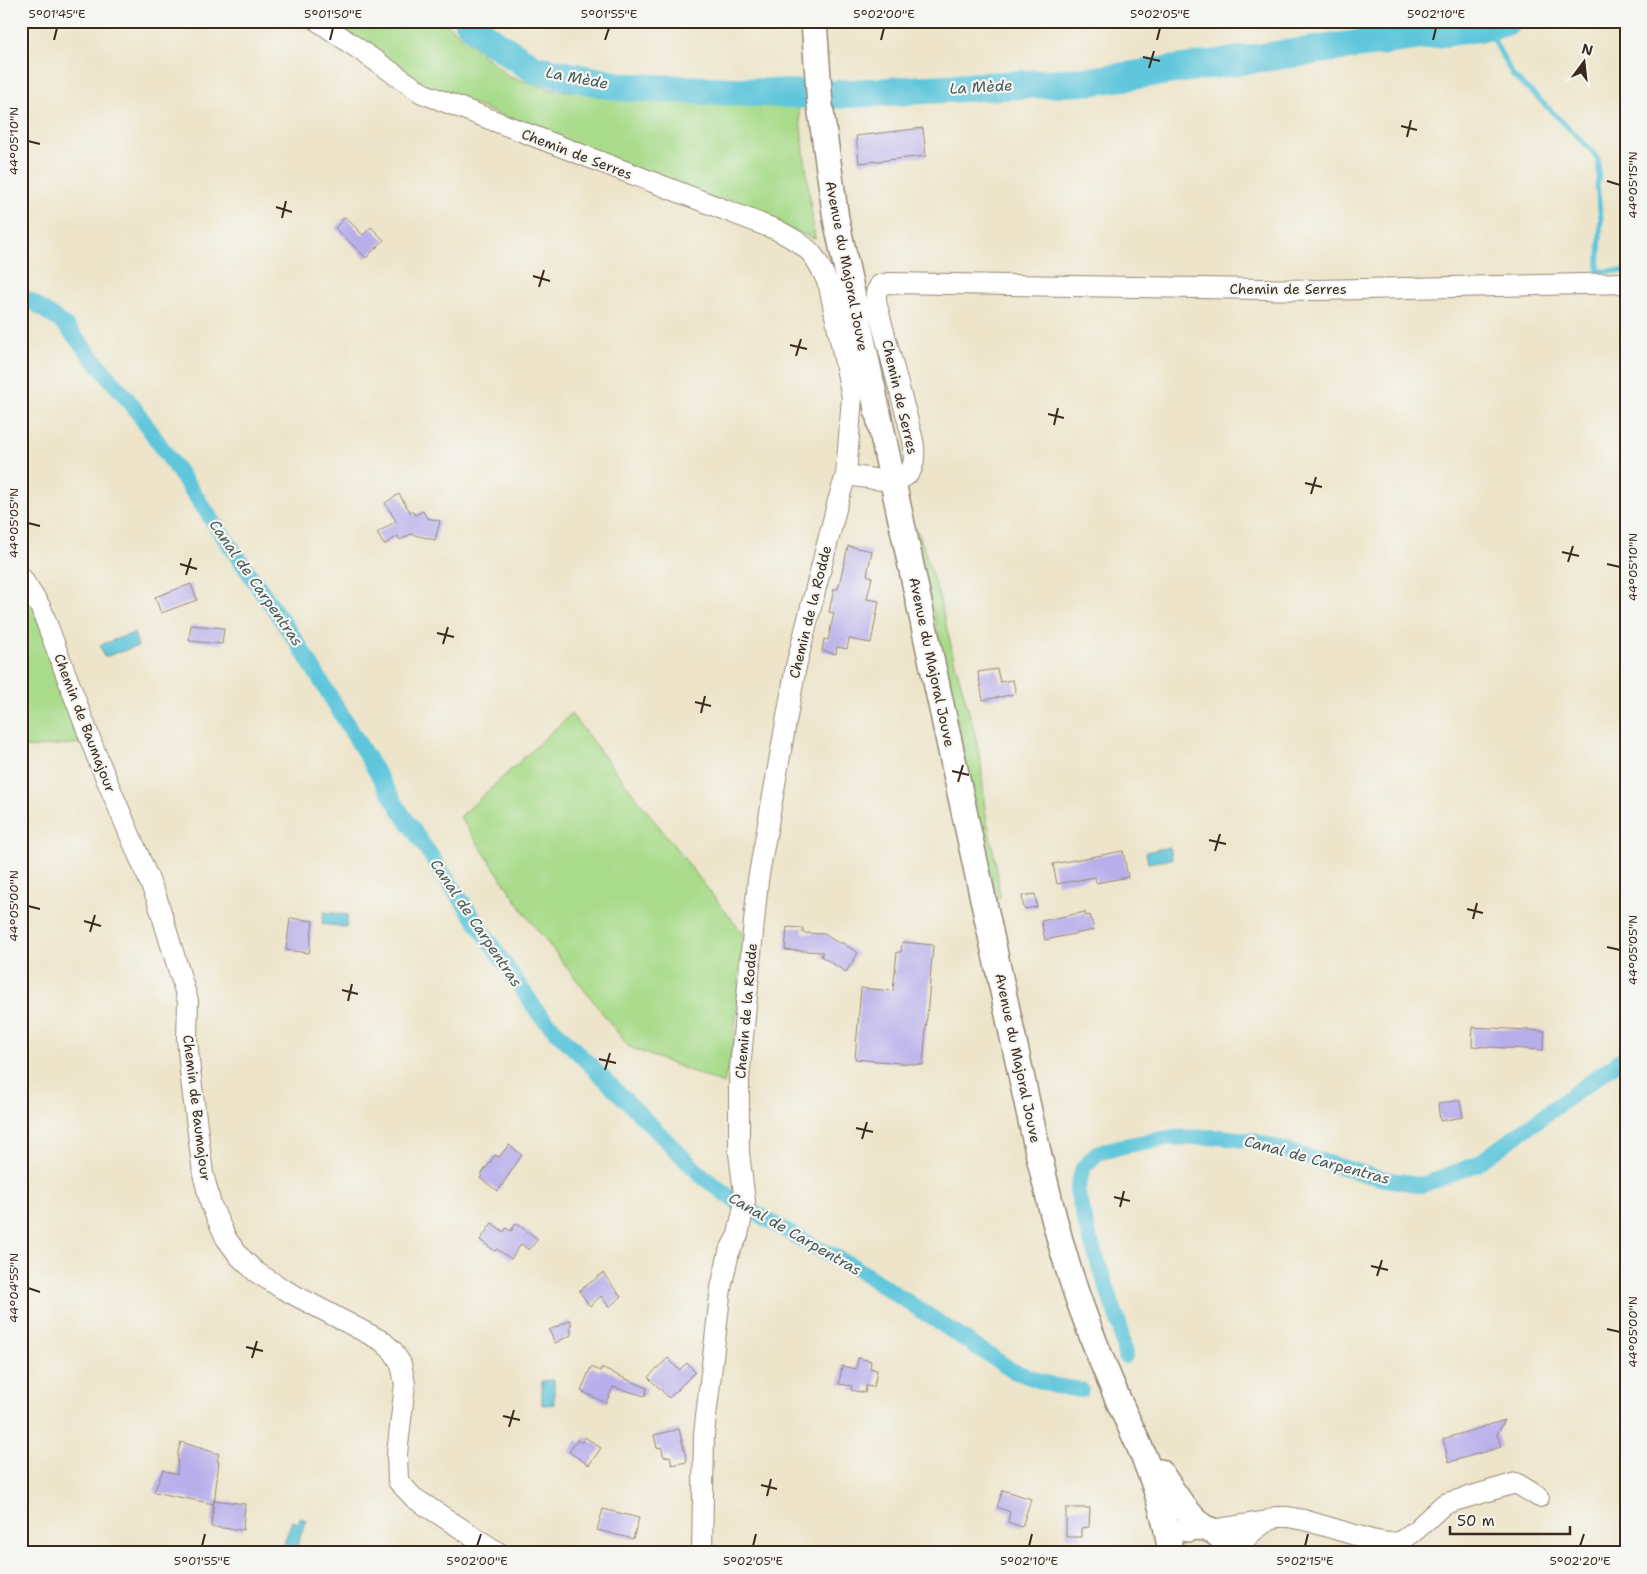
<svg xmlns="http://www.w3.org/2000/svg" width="1647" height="1574" viewBox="0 0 1647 1574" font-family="'Shantell Sans',sans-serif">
  <rect width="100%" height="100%" fill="#f6f6f2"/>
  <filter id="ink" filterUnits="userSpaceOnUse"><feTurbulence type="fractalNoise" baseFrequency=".02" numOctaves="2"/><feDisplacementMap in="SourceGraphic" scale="10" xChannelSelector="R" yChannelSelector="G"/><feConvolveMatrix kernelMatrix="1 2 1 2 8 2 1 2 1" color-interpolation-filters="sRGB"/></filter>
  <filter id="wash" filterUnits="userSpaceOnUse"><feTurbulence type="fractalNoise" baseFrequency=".0096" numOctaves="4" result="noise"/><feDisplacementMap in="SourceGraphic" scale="20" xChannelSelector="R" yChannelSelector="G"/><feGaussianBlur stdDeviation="1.12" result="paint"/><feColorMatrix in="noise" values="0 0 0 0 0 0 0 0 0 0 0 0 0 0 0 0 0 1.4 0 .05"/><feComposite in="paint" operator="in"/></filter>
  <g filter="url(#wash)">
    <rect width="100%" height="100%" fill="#ede4c9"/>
    <path fill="#a8db8a" stroke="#728254" d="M328 21H443L510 77 553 90 798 105 815 239 419 83Z
      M917 531 919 534 940 600 954 659 975 734 981 764 985 811 996 864 1000 897 996 901 916 533Z
      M21 585 34 607 83 743 21 748Z
      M571 714 743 934 734 1042 724 1084 629 1047 526 915 460 817Z"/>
    <path fill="#5fc6db" stroke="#4d787c" d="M134 633 138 646 104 657 100 645Z
      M1170 847 1172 859 1148 863 1146 852Z
      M324 912 348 915 346 927 322 924Z
      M554 1380V1404L542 1405V1381Z
      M300 1518 306 1520 296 1548 284 1543 292 1521 298 1523Z"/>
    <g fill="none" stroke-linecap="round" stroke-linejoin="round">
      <path stroke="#5fc6db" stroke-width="5" d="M1487 27 1513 76 1535 95 1589 148 1598 159 1599 174 1597 186 1601 219 1598 271H1626"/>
      <path stroke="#5fc6db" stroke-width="16" d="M21 297 31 301 65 325 133 406 297 642 399 809 539 1014 703 1177 735 1201 797 1237 853 1266 1013 1371 1055 1386 1081 1390
        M1125 1356 1120 1327 1087 1230 1077 1190 1083 1168 1097 1153 1123 1146 1167 1138 1220 1137 1253 1141 1379 1178 1422 1185 1477 1164 1626 1056"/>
      <path stroke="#5fc6db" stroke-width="29" d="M468 21 486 37 534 69 622 87 821 95 1092 81 1491 26 1507 21"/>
    </g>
    <g id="blocks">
      <path fill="#b8aeeb" d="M923 128 926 156 859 163 856 136Z
        M345 217 363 235 371 227 384 240 366 258 335 228Z
        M399 494 410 512 412 511 415 515 423 511 427 518 440 521 435 540 411 534 400 540 398 536 384 545 377 533 396 521 385 503Z
        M848 546 872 551 867 575 872 577 867 599 879 601 871 643 849 639 847 649 837 647 836 654 822 651 824 639 828 640 834 613 829 612 834 589H838Z
        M191 584 197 600 161 613 155 597Z
        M191 625 224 628 222 644 189 641Z
        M997 669 1000 682 1013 680 1016 694 983 700 978 672Z
        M1123 851 1128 877 1096 883 1095 877 1057 884 1053 864Z
        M1035 894 1037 907 1024 909 1022 896Z
        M1085 912 1086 916 1090 915 1094 930 1045 940 1041 921Z
        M290 918 313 921 309 953 286 950Z
        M787 927 803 928V933L824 934 840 944 841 942 858 953 846 972 821 956 823 952 785 950Z
        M902 942 933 945 923 1065 855 1059 861 988 893 991 897 952H901Z
        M1473 1027 1545 1031 1543 1050 1472 1046Z
        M1460 1100 1463 1117 1440 1121 1438 1104Z
        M509 1145 522 1155 498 1191 480 1178 482 1176 481 1175 495 1155 499 1157Z
        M492 1223 504 1232 506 1228 511 1231 516 1223 538 1239 529 1250 521 1244 511 1259 497 1249 495 1251 480 1240Z
        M603 1273 621 1297 609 1307 601 1296 590 1306 579 1291Z
        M571 1320V1335L555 1343 549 1330Z
        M668 1358 679 1370 687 1363 695 1372 669 1398 648 1377Z
        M858 1358 871 1361 870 1368 877 1370 874 1387 866 1386 865 1393 851 1390 852 1386 839 1384 842 1366 856 1369Z
        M591 1367 600 1371 601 1368 647 1388 645 1396 613 1387 606 1403 581 1391Z
        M1505 1420 1497 1434 1501 1447 1449 1462 1443 1439Z
        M679 1429 687 1462 672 1465 670 1456 664 1457 661 1447 657 1448 654 1435Z
        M585 1437 601 1448 589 1465 569 1452 577 1440 581 1443Z
        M181 1442 219 1454 217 1461H219L214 1504 154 1492 163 1470 177 1475 178 1452Z
        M1003 1490 1031 1499 1022 1527 1008 1522 1010 1512 997 1507Z
        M214 1500 245 1504 243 1530 211 1527Z
        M1066 1508H1090L1089 1527 1081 1528V1537H1066Z
        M603 1509 639 1518 633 1539 597 1530Z"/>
    </g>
  </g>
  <g filter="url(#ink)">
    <use href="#blocks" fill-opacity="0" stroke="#948774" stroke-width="1"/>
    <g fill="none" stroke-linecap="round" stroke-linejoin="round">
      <defs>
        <path id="minor" d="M318 21 422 93 777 230C809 247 815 252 829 286L852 397 846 475 838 501 796 666 758 880 739 1079V1153L745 1201 738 1235 729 1252 721 1288 704 1434 702 1553
          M846 475C882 479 922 495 913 440L876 302V293L880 285 889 283 1317 290 1626 283
          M21 577 41 608 97 757 157 899 188 1001 187 1038 190 1071 203 1173 211 1205 226 1238 239 1256 256 1272 283 1289 382 1341 393 1351 401 1364 405 1384 397 1454 398 1481 414 1498 499 1553
          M1211 1530 1267 1521 1276 1517H1288L1304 1520 1372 1540 1388 1543 1400 1542 1416 1530 1444 1504 1516 1483 1539 1497
          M1234 1553 1251 1533 1267 1521"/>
        <path id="major" d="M814 21 820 105 836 219 1033 1130C1047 1191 1061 1253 1083 1312 1096 1347 1110 1383 1126 1417 1145 1457 1162 1498 1169 1542
          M1160 1472C1173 1492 1185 1512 1203 1527
          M1187 1529C1206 1523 1225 1534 1229 1553"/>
      </defs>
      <use href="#minor" stroke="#948774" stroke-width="22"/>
      <use href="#major" stroke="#948774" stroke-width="28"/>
      <use href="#minor" stroke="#fff" stroke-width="20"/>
      <use href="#major" stroke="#fff" stroke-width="25"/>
    </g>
  </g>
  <path fill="none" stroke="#3b2a1e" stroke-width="2" d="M54 40 57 28M330 40 333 28M605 40 609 28M881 40 884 28M1157 40 1160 28M1433 40 1436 28M1143 57 1160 61M1149 68 1154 51M1401 126 1417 130M1407 137 1411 120M28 141 40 144M1607 181 1620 185M276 207 292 212M282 218 286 201M533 276 550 281M539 287 544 270M790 345 807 349M796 356 801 339M1048 414 1064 418M1054 425 1058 408M1305 483 1322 487M1311 494 1316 477M28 523 40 526M1562 552 1579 556M1568 562 1573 546M180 564 197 569M1607 564 1620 567M186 575 191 558M437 633 454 637M443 644 448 627M695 702 711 706M701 713 705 696M952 771 969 775M958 782 963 765M1209 840 1226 844M1215 851 1220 834M28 906 40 909M1467 909 1483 913M1473 919 1477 903M84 921 101 926M90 932 95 915M1607 947 1620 950M342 990 358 994M348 1001 352 984M599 1059 616 1063M605 1070 610 1053M856 1128 873 1132M862 1139 867 1122M1114 1197 1130 1201M1120 1207 1124 1191M1371 1266 1388 1270M1377 1276 1382 1260M28 1288 40 1292M1607 1329 1620 1332M246 1347 263 1351M252 1358 257 1341M503 1416 520 1420M509 1427 514 1410M761 1485 777 1489M767 1496 771 1479M202 1546 205 1534M477 1546 481 1534M753 1546 756 1534M1029 1546 1032 1534M1305 1546 1308 1534M1580 1546 1584 1534"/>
  <g text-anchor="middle" stroke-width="4.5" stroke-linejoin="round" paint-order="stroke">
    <g font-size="14" fill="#3b2a1e" stroke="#f6f6f2">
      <text transform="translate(577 154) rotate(21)" y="5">Chemin de Serres</text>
      <text transform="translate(847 266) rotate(79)" y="5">Avenue du Majoral Jouve</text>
      <text x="1288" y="294">Chemin de Serres</text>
      <text transform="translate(900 397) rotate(77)" y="5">Chemin de Serres</text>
      <text transform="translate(810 612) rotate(-76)" y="5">Chemin de la Rodde</text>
      <text transform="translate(932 662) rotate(78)" y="5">Avenue du Majoral Jouve</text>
      <text transform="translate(85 723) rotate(69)" y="5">Chemin de Baumajour</text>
      <text transform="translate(746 1011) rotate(-85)" y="5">Chemin de la Rodde</text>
      <text transform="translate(1018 1058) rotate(78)" y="5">Avenue du Majoral Jouve</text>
      <text transform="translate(197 1108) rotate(83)" y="5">Chemin de Baumajour</text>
    </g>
    <g font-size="15" font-style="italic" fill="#465957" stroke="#f6f6f2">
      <text transform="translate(577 78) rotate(11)" y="5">La Mède</text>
      <text transform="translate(981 87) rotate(-3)" y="5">La Mède</text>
      <text transform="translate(256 583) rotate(55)" y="5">Canal de Carpentras</text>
      <text transform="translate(476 923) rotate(56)" y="5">Canal de Carpentras</text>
      <text transform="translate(1317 1160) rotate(15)" y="5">Canal de Carpentras</text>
      <text transform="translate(795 1234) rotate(30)" y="5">Canal de Carpentras</text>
    </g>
  </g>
  <rect width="1647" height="1574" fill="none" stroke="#f6f6f2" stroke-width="55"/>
  <g transform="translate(1584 62) rotate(15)" stroke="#f6f6f2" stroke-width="4" paint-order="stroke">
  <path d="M0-4L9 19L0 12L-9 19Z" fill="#3b2a1e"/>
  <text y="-8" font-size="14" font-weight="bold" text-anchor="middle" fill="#3b2a1e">N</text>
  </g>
  <path d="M1450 1526v8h120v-8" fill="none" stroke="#3b2a1e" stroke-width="2.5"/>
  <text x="1457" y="1526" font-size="15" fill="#3b2a1e" stroke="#f6f6f2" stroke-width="4" paint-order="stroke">50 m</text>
  <rect x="28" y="28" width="1592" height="1518" fill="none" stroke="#3b2a1e" stroke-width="2"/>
  <g font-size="12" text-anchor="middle" fill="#3b2a1e">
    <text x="57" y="18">5°01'45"E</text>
    <text x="333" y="18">5°01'50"E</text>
    <text x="609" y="18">5°01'55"E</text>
    <text x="884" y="18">5°02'00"E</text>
    <text x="1160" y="18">5°02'05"E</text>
    <text x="1436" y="18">5°02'10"E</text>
    <text transform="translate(14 141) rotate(-90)" y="4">44°05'10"N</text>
    <text transform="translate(1633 185) rotate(-90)" y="4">44°05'15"N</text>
    <text transform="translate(14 523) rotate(-90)" y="4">44°05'05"N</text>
    <text transform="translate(1633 567) rotate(-90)" y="4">44°05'10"N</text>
    <text transform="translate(14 906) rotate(-90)" y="4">44°05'00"N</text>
    <text transform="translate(1633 950) rotate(-90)" y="4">44°05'05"N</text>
    <text transform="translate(14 1288) rotate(-90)" y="4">44°04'55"N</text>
    <text transform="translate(1633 1332) rotate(-90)" y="4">44°05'00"N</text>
    <text x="202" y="1565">5°01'55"E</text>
    <text x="477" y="1565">5°02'00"E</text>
    <text x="753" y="1565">5°02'05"E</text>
    <text x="1029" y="1565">5°02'10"E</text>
    <text x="1305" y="1565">5°02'15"E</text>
    <text x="1580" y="1565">5°02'20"E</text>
  </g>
</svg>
